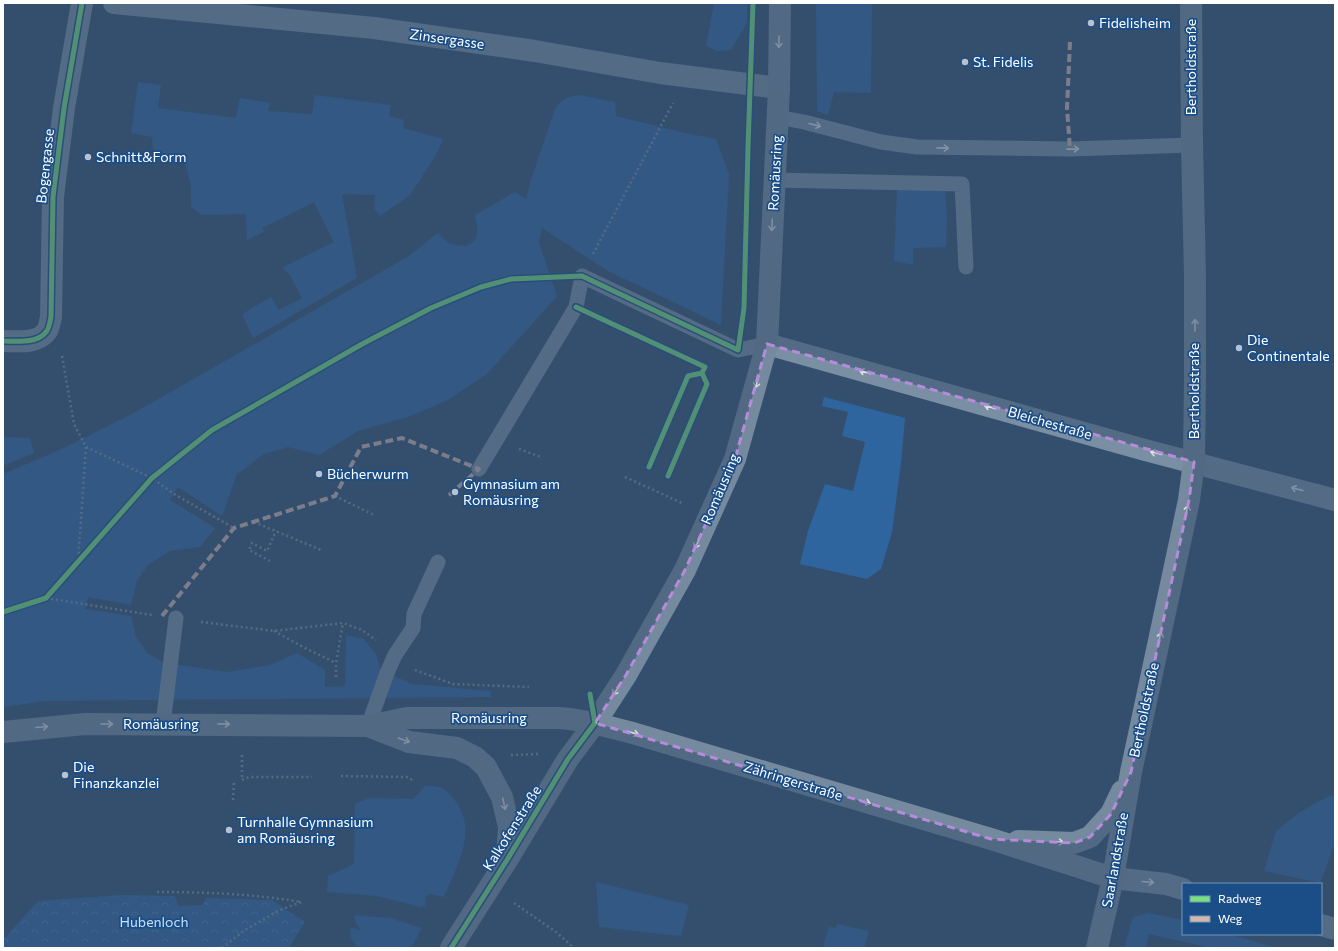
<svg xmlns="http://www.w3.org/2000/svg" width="1338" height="951" viewBox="0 0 1338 951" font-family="Commissioner,sans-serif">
  <defs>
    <pattern id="forest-crowns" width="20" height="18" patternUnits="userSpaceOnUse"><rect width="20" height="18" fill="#2f659e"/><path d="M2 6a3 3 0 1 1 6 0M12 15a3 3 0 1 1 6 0" fill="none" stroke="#4e7cad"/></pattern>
  </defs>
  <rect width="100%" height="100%" fill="#344f6e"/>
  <path fill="#2f659e" d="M714 3H747V23L731 50 717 51 706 46Z
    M816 3H872L871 93 834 92 828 115 817 111Z
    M138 82 161 85 158 108 236 118 240 98 270 103 268 111 312 114 315 95 391 105 389 116 404 120 403 128 443 139 435 157 410 195 380 216 374 208 375 195 342 194 357 278 253 338 242 314 271 297 279 310 302 298 290 275 282 268 334 242 314 202 262 228 264 232 247 240 246 214 202 215 191 207V186L185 163 154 159 152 137 131 133Z
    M579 95 615 102 616 116 685 133 716 139 729 174 721 325 608 271 542 228 539 243 557 296 487 374 446 401 408 417 358 431 319 455 288 447 264 454 237 474 222 516 178 487 170 500 215 528 200 547 170 551 148 565 137 580 131 605 88 597 85 609 131 616 136 637 147 653 165 663 228 672 270 665 297 653 325 670V687L345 686 346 635 364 639 376 654 381 670 412 684 491 691V697L45 701 3 707V474L64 448 132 414 409 256 438 233C441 236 444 240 448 242 458 248 474 248 477 234 478 228 476 221 475 215L515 192 526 199 531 180 555 109C563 98 567 97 579 95Z
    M945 187 947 217 946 247 913 248V265L894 261 897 189Z
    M824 397 905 418 901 463 892 532 881 569 867 579 800 564 808 531 825 484 853 491 865 442 842 436 848 412 822 406Z
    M3 437 30 438 34 453 3 466Z
    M425 786C442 786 446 788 456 802 478 832 456 868 444 897L430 894 426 896 425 906 421 907 376 896 327 892 328 876 354 864 355 804 369 798 413 799Z
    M1331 795 1335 797V843L1320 883 1264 871 1276 831 1300 812Z
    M596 882 689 905 681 936 599 927Z
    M1148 913 1183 920V934H1229L1277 948H1211L1149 934 1146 948H1124L1133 917Z
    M354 915 390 918 422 928 411 948H357L351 938 350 927 361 931 356 923Z
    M837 924 869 931 864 948 823 947 829 927 836 928Z"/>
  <path fill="url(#forest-crowns)" d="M122 895 175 896 178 906 203 905 206 898 272 900 305 922 289 948H3V940L38 901Z"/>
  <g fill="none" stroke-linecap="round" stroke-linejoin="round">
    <path stroke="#7a8ea4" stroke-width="2.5" stroke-dasharray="2 3" stroke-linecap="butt" d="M593 254 673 103
      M62 356 74 424 86 447 78 562
      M86 447 152 478 174 494 234 528
      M519 449 541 457
      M625 477 684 504
      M335 496 374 515
      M254 522 321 550
      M270 561 249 550 252 543 267 551 276 531
      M46 598 152 615
      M201 622 274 631 343 623 362 630 376 640
      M274 631 305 648 336 663
      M415 670 453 684 529 687
      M336 677V663L343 623
      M242 755V780L249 777H312
      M511 755 538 754
      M341 776 408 777 412 780
      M233 800 234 780
      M157 892C205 892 254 894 301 902
      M514 903 556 932 574 948
      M222 948 245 930 278 911 301 902"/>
    <path stroke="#7a8ea4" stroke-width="15" d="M777 117 804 122 881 142 917 147 1070 149 1192 145
      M774 180 962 184 966 267
      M479 469 576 307 582 276 738 350 767 344
      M163 724 176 618
      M368 726 387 673 395 655 413 628 414 614 438 562"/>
    <path stroke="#7a8ea4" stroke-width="22" d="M114 3 374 28 535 51 660 73 779 88
      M3 341C16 341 37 344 46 332 49 329 50 322 51 317L53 197 64 108 82 3
      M767 344 1145 450 1335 500
      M1113 878 1166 884 1183 889
      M1321 925 1335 929"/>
    <path stroke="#75899f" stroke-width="22" d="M368 726 409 742 457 748 475 757 486 767 502 797 509 827 507 857
      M3 732 85 724 368 726 407 718H559C586 720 610 727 636 734L991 839 1113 878
      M1018 841 1074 843 1090 837 1111 814 1122 791
      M451 948 507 860 568 759 595 723 626 675 685 570 735 459 767 344 779 88 780 3
      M1097 948 1113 878 1131 772 1189 500 1194 462 1195 375V276L1192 145 1191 3"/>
    <path stroke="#d1b7ad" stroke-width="4" stroke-dasharray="8 4" stroke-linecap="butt" d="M1070 42 1067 108 1070 149
      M162 616 234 528 335 496 361 447 402 438 479 469 448 496"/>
    <defs>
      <path id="cycleway" d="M576 307 705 367 702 373 707 384 668 476
        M3 341C16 341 37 344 46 332 49 329 50 322 51 317L53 197 64 108 82 3
        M649 467 688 376 702 373
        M3 612 46 598 152 478 212 430 364 343 431 308 481 287 511 279 582 276 738 350 744 308 748 147 753 3
        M451 948 507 860 568 759 595 723 590 694"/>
    </defs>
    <use href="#cycleway" stroke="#1b4e87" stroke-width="8"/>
    <use href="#cycleway" stroke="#77e17e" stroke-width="5"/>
  </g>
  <defs><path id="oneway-shaft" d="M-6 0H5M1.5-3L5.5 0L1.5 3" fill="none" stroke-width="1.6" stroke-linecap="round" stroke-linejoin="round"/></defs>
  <g stroke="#d6dce2">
    <use href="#oneway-shaft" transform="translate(779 42) rotate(91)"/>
    <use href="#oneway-shaft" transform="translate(772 225) rotate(93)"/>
    <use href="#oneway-shaft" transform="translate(1195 325) rotate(-90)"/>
    <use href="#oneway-shaft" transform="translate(757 382) rotate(106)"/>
    <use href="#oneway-shaft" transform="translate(1187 511) rotate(-78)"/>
    <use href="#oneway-shaft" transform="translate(697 543) rotate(114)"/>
    <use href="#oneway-shaft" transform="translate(1160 638) rotate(-78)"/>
    <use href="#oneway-shaft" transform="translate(616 690) rotate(123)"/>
    <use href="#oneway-shaft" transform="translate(107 724)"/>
    <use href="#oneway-shaft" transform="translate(224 724) rotate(1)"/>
    <use href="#oneway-shaft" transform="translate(42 727) rotate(-5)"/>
    <use href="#oneway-shaft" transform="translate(633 733) rotate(16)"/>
    <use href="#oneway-shaft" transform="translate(404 740) rotate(20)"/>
    <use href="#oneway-shaft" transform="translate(865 802) rotate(17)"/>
    <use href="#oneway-shaft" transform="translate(504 804) rotate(77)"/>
    <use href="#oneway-shaft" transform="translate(1058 842) rotate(3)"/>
  </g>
  <g stroke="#dee3e8">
    <use href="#oneway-shaft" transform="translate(815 125) rotate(14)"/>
    <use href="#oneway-shaft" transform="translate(943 148) rotate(1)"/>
    <use href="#oneway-shaft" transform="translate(1073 149) rotate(-1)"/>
    <use href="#oneway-shaft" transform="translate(865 372) rotate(-164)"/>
    <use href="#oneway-shaft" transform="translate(990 407) rotate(-164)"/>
    <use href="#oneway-shaft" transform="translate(1156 453) rotate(-166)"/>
    <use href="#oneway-shaft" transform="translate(1297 489) rotate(-165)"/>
    <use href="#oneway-shaft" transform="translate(1148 882) rotate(5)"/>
  </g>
  <path d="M0 0H1338V951H0ZM767 344 1194 462 1189 500 1131 772 1111 814 1090 837 1074 843 991 839 595 723 626 675 685 570 735 459Z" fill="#344f6e" fill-opacity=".55" fill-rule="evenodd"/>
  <path fill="none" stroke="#b68bdc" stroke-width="3" stroke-dasharray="8 5" stroke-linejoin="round" d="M767 344 1194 462 1189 500 1131 772 1111 814 1090 837 1074 843 991 839 595 723 626 675 685 570 735 459Z"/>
  <g fill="#b8c1cc" stroke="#1b4e87" stroke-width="1.5">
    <circle cx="1091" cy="23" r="4"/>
    <circle cx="965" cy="62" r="4"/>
    <circle cx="88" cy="157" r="4"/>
    <circle cx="1239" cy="348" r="4"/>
    <circle cx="319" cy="474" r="4"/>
    <circle cx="455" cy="492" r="4"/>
    <circle cx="65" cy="775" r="4"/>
    <circle cx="229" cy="830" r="4"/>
  </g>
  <g text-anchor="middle" stroke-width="3.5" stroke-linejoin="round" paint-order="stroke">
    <g font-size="14" fill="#fff" stroke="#1b4e87" text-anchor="start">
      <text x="1099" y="28">Fidelisheim</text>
      <text x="973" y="67">St. Fidelis</text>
      <text x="96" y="162">Schnitt&amp;Form</text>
      <text x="1247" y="345">Die<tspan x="1247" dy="16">Continentale</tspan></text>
      <text x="327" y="479">Bücherwurm</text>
      <text x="463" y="489">Gymnasium am<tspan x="463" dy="16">Romäusring</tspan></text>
      <text x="73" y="772">Die<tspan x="73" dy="16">Finanzkanzlei</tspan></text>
      <text x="237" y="827">Turnhalle Gymnasium<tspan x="237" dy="16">am Romäusring</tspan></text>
    </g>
    <g font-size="14" fill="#fff" stroke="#1b4e87">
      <text transform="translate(447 39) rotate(8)" y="5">Zinsergasse</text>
      <text transform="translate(1191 67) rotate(-90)" y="5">Bertholdstraße</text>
      <text transform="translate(45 166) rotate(-84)" y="5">Bogengasse</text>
      <text transform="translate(775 173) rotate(-87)" y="5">Romäusring</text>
      <text transform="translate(1194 391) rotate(-90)" y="5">Bertholdstraße</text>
      <text transform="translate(1050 423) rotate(16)" y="5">Bleichestraße</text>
      <text transform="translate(720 489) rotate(-67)" y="5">Romäusring</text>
      <text transform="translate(1144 710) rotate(-78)" y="5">Bertholdstraße</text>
      <text x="489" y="723">Romäusring</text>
      <text x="161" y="729">Romäusring</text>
      <text transform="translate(793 781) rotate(17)" y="5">Zähringerstraße</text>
      <text transform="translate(512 828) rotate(-58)" y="5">Kalkofenstraße</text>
      <text transform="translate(1115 860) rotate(-80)" y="5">Saarlandstraße</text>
    </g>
    <g font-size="14" fill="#c8e0f9" stroke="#1b4e87">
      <text x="154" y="927">Hubenloch</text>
    </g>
  </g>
  <rect width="1338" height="951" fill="none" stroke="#ffffff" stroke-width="8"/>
  <rect x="1182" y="883" width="140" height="52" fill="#1b4e87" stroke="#7695b7"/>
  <rect x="1190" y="896" width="20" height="6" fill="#77e17e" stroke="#7695b7"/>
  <text x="1218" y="903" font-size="12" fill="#ffffff">Radweg</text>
  <rect x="1190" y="916" width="20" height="6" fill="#d1b7ad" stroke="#7695b7"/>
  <text x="1218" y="923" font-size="12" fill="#ffffff">Weg</text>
</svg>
